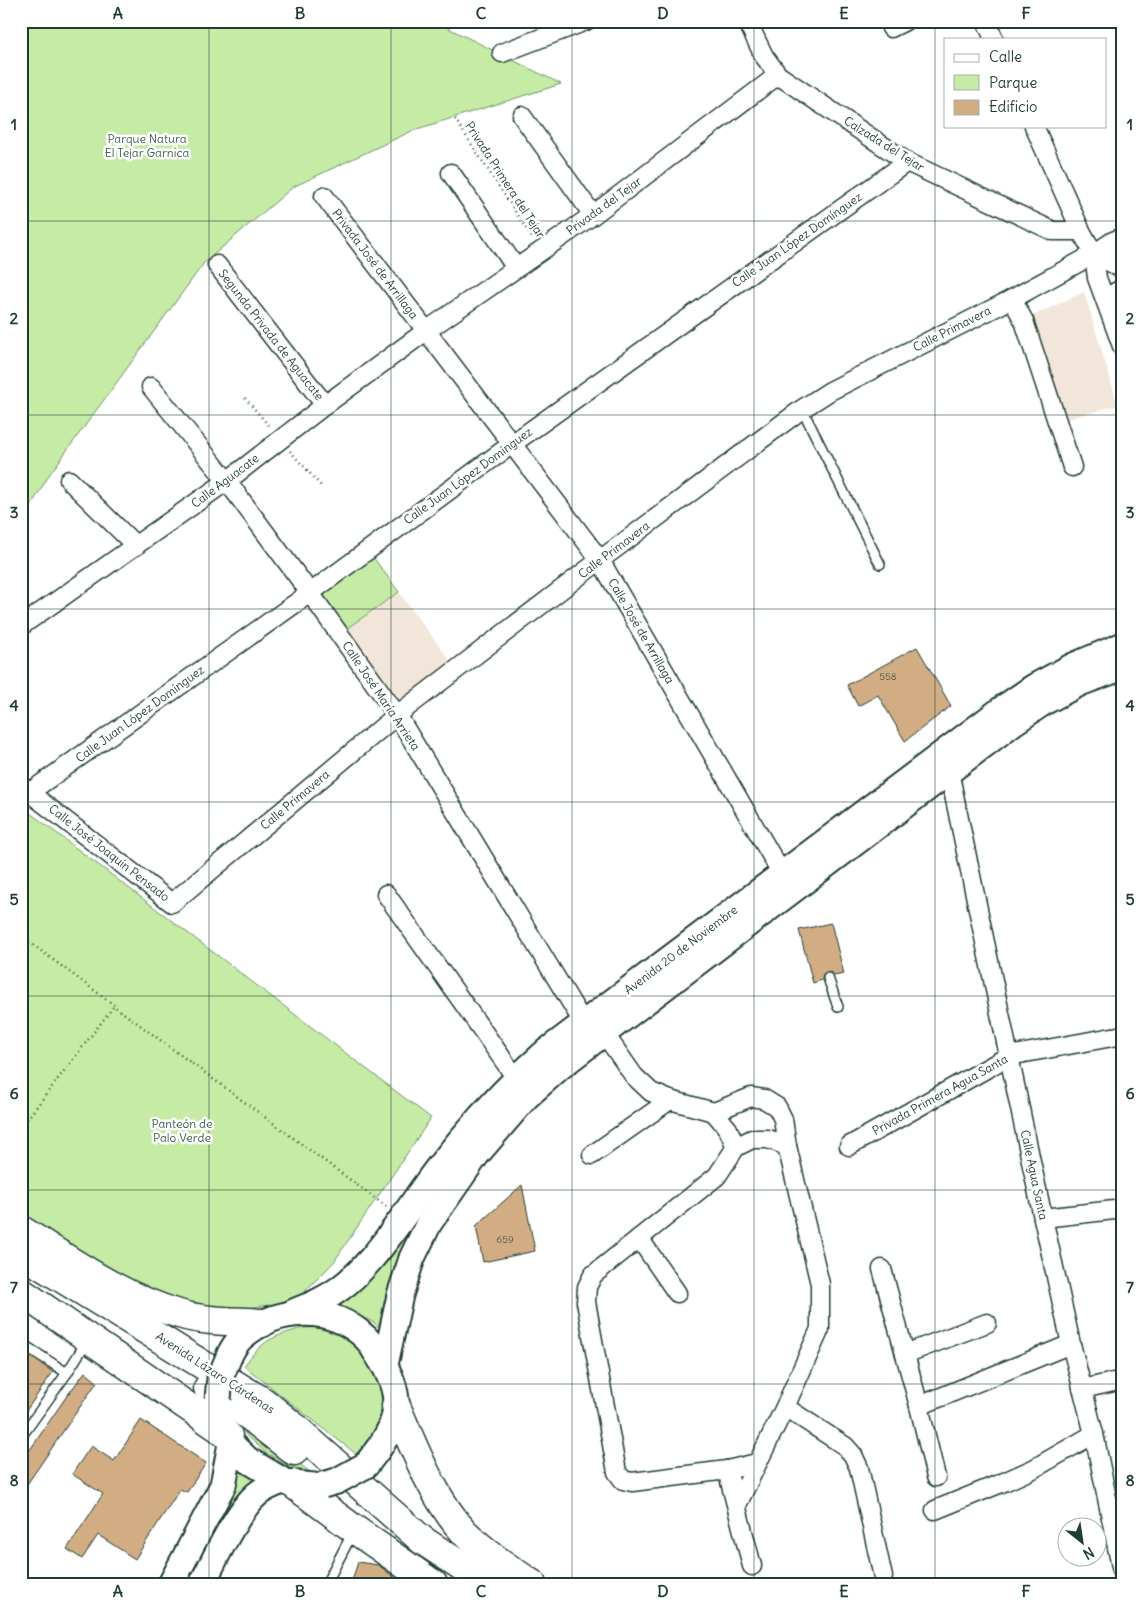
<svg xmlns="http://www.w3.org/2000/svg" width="1144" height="1605" font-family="Delius,sans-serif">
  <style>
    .built { fill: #f2e6da }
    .green { fill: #c5eba5; stroke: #72946c }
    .building { fill: #d2ad84; stroke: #1f3d34 }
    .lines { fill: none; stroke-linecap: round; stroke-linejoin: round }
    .service-casing { stroke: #1f3d34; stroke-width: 12 }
    .minor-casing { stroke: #1f3d34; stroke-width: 21 }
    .secondary-casing { stroke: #1f3d34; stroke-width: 29 }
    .trunk-casing { stroke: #1f3d34; stroke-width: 31 }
    .path { stroke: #1f3d34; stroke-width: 2.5; stroke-dasharray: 1 4; stroke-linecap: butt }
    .service { stroke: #fff; stroke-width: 9 }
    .minor { stroke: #fff; stroke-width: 18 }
    .secondary { stroke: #fff; stroke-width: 25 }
    .trunk { stroke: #fff; stroke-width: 28 }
    .secondary-bridge-casing { stroke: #1f3d34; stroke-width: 29; stroke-linecap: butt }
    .secondary-bridge { stroke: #fff; stroke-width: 25 }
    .grid { fill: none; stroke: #1f3d34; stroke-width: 1; stroke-opacity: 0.55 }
    .labels { text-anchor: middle; stroke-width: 5; stroke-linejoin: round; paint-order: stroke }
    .number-label { font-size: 10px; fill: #4c5948 }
    .park-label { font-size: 12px; fill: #40604b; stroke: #fff }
    .street-label { font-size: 12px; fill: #1f3d34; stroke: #fff }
    .neatline { fill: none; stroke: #1f3d34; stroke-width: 2 }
    .grid-label { font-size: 16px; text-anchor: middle; font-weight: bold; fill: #1f3d34 }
  </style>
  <rect width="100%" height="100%" fill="#fff"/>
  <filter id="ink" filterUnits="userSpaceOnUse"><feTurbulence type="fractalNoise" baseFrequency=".02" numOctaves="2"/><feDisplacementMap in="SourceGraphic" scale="10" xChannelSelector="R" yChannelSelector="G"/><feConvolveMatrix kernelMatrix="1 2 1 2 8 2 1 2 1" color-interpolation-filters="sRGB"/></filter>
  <g filter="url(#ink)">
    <g class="built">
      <polygon points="1084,292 1118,405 1064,420 1030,317"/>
      <polygon points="399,592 457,670 394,718 336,636"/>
    </g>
    <g class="green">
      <polygon points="21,21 434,21 561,84 414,130 293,187 204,263 49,475 21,523"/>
      <polygon points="373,557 399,592 336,636 312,602"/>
      <path d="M1123 652V658C1087 672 1053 687 1020 707L583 1041 548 1067 519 1094 494 1120 473 1145 415 1228 396 1283 390 1307 386 1334 373 1322 335 1305 378 1269 394 1249 409 1225 471 1144 517 1092 546 1065 725 926 1018 703 1044 688Z"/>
      <polygon points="21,806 431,1118 333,1263 294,1302 239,1309 175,1305 112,1277 21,1217"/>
      <path d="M303 1328C309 1328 316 1327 322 1328 366 1340 395 1387 375 1430 370 1439 363 1446 356 1454L244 1366C262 1340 273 1336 303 1328Z"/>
      <polygon points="232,1411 310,1472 287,1466 265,1452 246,1435"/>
      <polygon points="237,1465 255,1482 192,1584 178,1584"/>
    </g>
    <g class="building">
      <polygon points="917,647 951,706 905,741 878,695 858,706 847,685"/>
      <polygon points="831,923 844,974 834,976 832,973 826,972 823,974 822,980 813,983 799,930"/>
      <polygon points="522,1185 535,1251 483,1262 476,1226"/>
      <polygon points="31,1357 53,1372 21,1418 21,1372"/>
      <polygon points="85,1372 97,1382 21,1493 21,1463 66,1397"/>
      <polygon points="141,1420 206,1463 187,1492 180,1489 135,1559 98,1535 82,1559 67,1549 103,1494 72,1474 91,1446 114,1461"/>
      <polygon points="358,1562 378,1565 404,1584 351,1584"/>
    </g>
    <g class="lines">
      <g class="service-casing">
        <g id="service">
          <polyline points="802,409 880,564"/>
          <polyline points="828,978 838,1007"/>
          <polyline points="21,1343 67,1373"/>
          <polyline points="21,1437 67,1373 87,1341"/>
          <polyline points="326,1584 353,1532"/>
        </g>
      </g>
      <g class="minor-casing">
        <g id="minor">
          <polyline points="747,21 764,56 778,75 907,162 1053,231 1081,231"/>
          <polyline points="986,21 994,39"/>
          <polyline points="891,28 905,21"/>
          <polyline points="502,53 586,21"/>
          <polyline points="522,116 593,215"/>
          <polyline points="1034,126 1081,231 1094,254 1097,278 1123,349"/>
          <polyline points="451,173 516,268"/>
          <polyline points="324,196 600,560 782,874"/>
          <polyline points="1094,254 1123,269"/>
          <polyline points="1094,254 1123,251"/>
          <polyline points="217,265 325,405"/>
          <polyline points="1012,299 1024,321 1072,467"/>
          <polyline points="1108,304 1114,293 1123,288"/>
          <polyline points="151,387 227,481 310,593 397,715 584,1024"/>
          <polyline points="69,480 136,546"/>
          <polyline points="21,626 227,481 325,405 426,331 593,215 778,75"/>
          <polyline points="949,771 1043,1218 1071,1344 1094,1434 1123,1577"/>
          <polyline points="21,786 172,903 397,715 600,560 802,409 830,391 1012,299 1094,254 1113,241 1123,237"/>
          <polyline points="30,792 310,593 512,444 907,162"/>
          <polyline points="386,894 516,1078"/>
          <polyline points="604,1033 634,1076 651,1092 670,1100 714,1112 751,1097 764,1099 777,1107 783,1119 787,1146 820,1284 820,1329 785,1407 737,1505"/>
          <polyline points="714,1112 728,1129 736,1147"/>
          <polyline points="849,1146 1009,1056 1123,1035"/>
          <polyline points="592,1155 670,1100"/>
          <polyline points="1043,1218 1123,1209"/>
          <polyline points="639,1238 677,1293"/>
          <polyline points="882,1269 919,1406 936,1477"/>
          <polyline points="905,1354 987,1323"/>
          <polyline points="1082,1389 1123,1380"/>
          <polyline points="919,1406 1071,1344"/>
          <polyline points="785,1407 845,1446 853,1455 859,1468 883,1577"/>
          <polyline points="757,1463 727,1470 632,1482 623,1480 617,1472 586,1302 587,1287 593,1275 717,1176 736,1147 752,1139 768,1139 787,1146"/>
          <polyline points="727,1470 752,1566"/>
          <polyline points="935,1510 1004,1482 1033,1469 1094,1434"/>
        </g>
      </g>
      <g class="secondary-casing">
        <g id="secondary">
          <path d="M292 1313C302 1308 313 1305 323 1299 371 1275 406 1209 438 1168 470 1127 508 1085 547 1051L1002 709 1034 687 1073 666 1123 645"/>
          <path d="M230 1354C233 1348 237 1342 241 1338 277 1306 331 1304 366 1338 371 1343 375 1351 379 1357 389 1371 397 1390 396 1407 394 1430 380 1447 366 1465"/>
          <polyline points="385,1365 400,1295 412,1258 429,1223 477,1154 525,1098 561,1066 604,1033 1014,722 1044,702 1080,683 1123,667"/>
          <polyline points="227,1433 231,1444 248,1460 283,1481 293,1484 314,1486"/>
          <polyline points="171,1584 223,1485 231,1444"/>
          <path d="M202 1584C215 1559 236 1513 256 1495 264 1488 274 1484 283 1481"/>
        </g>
      </g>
      <g class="trunk-casing">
        <g id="trunk">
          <path d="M21 1230C71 1261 121 1297 179 1314 205 1322 235 1321 262 1323"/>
          <polyline points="21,1253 265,1403 292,1425 422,1540 489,1584"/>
          <polyline points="21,1292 219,1428 228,1436"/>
          <polyline points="208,1388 252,1418 294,1451"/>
          <path d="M396 1406C414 1448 434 1500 465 1533 485 1553 508 1568 532 1584"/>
          <polyline points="293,1484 354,1529 433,1584"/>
        </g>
      </g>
      <g class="path">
        <polyline points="455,119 533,239"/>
        <polyline points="245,398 270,427"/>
        <polyline points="290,451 322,487"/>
        <polyline points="21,936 114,1005"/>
        <polyline points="21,1127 114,1006 387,1207"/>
      </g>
      <use href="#service" class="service"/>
      <use href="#minor" class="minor"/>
      <use href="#secondary" class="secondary"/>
      <use href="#trunk" class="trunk"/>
      <g class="secondary-bridge-casing">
        <g id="secondary-bridge">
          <polyline points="218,1399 220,1378 230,1354"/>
          <polyline points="323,1485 337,1481 366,1465"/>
        </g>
      </g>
      <use href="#secondary-bridge" class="secondary-bridge"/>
    </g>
  </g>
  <path class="grid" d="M209 21V1584M391 21V1584M572 21V1584M754 21V1584M935 21V1584M21 221H1123M21 415H1123M21 609H1123M21 802H1123M21 996H1123M21 1190H1123M21 1384H1123"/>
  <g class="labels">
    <g class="number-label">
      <text x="888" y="680">558</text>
      <text x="505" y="1243">659</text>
    </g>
    <g class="park-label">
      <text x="147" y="143">Parque Natura<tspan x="147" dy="14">El Tejar Garnica</tspan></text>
      <text x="182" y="1128">Panteón de<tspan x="182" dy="14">Palo Verde</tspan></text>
    </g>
    <g class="street-label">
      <text transform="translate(884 144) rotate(32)" y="4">Calzada del Tejar</text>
      <text transform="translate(505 180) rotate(57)" y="4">Privada Primera del Tejar</text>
      <text transform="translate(604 206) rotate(-36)" y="4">Privada del Tejar</text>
      <text transform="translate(797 240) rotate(-35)" y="4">Calle Juan López Domínguez</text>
      <text transform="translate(375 264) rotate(53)" y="4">Privada José de Arrillaga</text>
      <text transform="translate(952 329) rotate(-27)" y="4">Calle Primavera</text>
      <text transform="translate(271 335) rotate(52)" y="4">Segunda Privada de Aguacate</text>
      <text transform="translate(468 476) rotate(-36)" y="4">Calle Juan López Domínguez</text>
      <text transform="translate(225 481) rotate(-37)" y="4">Calle Aguacate</text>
      <text transform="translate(614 550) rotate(-37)" y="4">Calle Primavera</text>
      <text transform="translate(641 631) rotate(60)" y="4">Calle José de Arrillaga</text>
      <text transform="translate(381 696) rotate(56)" y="4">Calle José María Arrieta</text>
      <text transform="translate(140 714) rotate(-36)" y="4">Calle Juan López Domínguez</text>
      <text transform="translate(295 800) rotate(-40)" y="4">Calle Primavera</text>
      <text transform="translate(109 853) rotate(38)" y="4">Calle José Joaquín Pensado</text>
      <text transform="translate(681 950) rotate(-37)" y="4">Avenida 20 de Noviembre</text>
      <text transform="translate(940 1095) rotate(-29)" y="4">Privada Primera Agua Santa</text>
      <text transform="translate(1034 1175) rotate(78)" y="4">Calle Agua Santa</text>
      <text transform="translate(215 1373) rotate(33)" y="4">Avenida Lázaro Cárdenas</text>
    </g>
  </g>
  <rect width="1144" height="1605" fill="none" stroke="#fff" stroke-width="55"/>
  <rect x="944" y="38" width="162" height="90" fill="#ffffff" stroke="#a5b1ae"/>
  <rect x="954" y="54" width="25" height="8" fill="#ffffff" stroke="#a5b1ae"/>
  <text x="989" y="62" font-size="15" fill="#1f3d34">Calle</text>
  <rect x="954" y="75" width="25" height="15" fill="#c5eba5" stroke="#a5b1ae"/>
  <text x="989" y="88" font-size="15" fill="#1f3d34">Parque</text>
  <rect x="954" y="100" width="25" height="15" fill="#d2ad84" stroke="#a5b1ae"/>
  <text x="989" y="112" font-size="15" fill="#1f3d34">Edificio</text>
  <g transform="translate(1082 1542) rotate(150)"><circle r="24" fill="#ffffff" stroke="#a5b1ae"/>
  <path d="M0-4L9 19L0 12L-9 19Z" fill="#1f3d34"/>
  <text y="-8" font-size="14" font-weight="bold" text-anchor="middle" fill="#1f3d34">N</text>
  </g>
  <rect x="28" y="28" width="1088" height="1550" class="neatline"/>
  <g class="grid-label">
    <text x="118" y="19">A</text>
    <text x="300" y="19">B</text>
    <text x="481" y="19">C</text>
    <text x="663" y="19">D</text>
    <text x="844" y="19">E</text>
    <text x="1026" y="19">F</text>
    <text x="14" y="130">1</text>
    <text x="1130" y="130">1</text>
    <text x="14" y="324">2</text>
    <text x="1130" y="324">2</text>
    <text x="14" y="518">3</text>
    <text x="1130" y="518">3</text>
    <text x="14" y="711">4</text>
    <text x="1130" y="711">4</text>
    <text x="14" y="905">5</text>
    <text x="1130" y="905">5</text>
    <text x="14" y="1099">6</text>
    <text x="1130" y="1099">6</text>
    <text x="14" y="1293">7</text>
    <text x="1130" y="1293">7</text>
    <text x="14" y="1486">8</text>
    <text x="1130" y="1486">8</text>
    <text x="118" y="1597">A</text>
    <text x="300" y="1597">B</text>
    <text x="481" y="1597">C</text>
    <text x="663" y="1597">D</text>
    <text x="844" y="1597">E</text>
    <text x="1026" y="1597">F</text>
  </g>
</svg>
